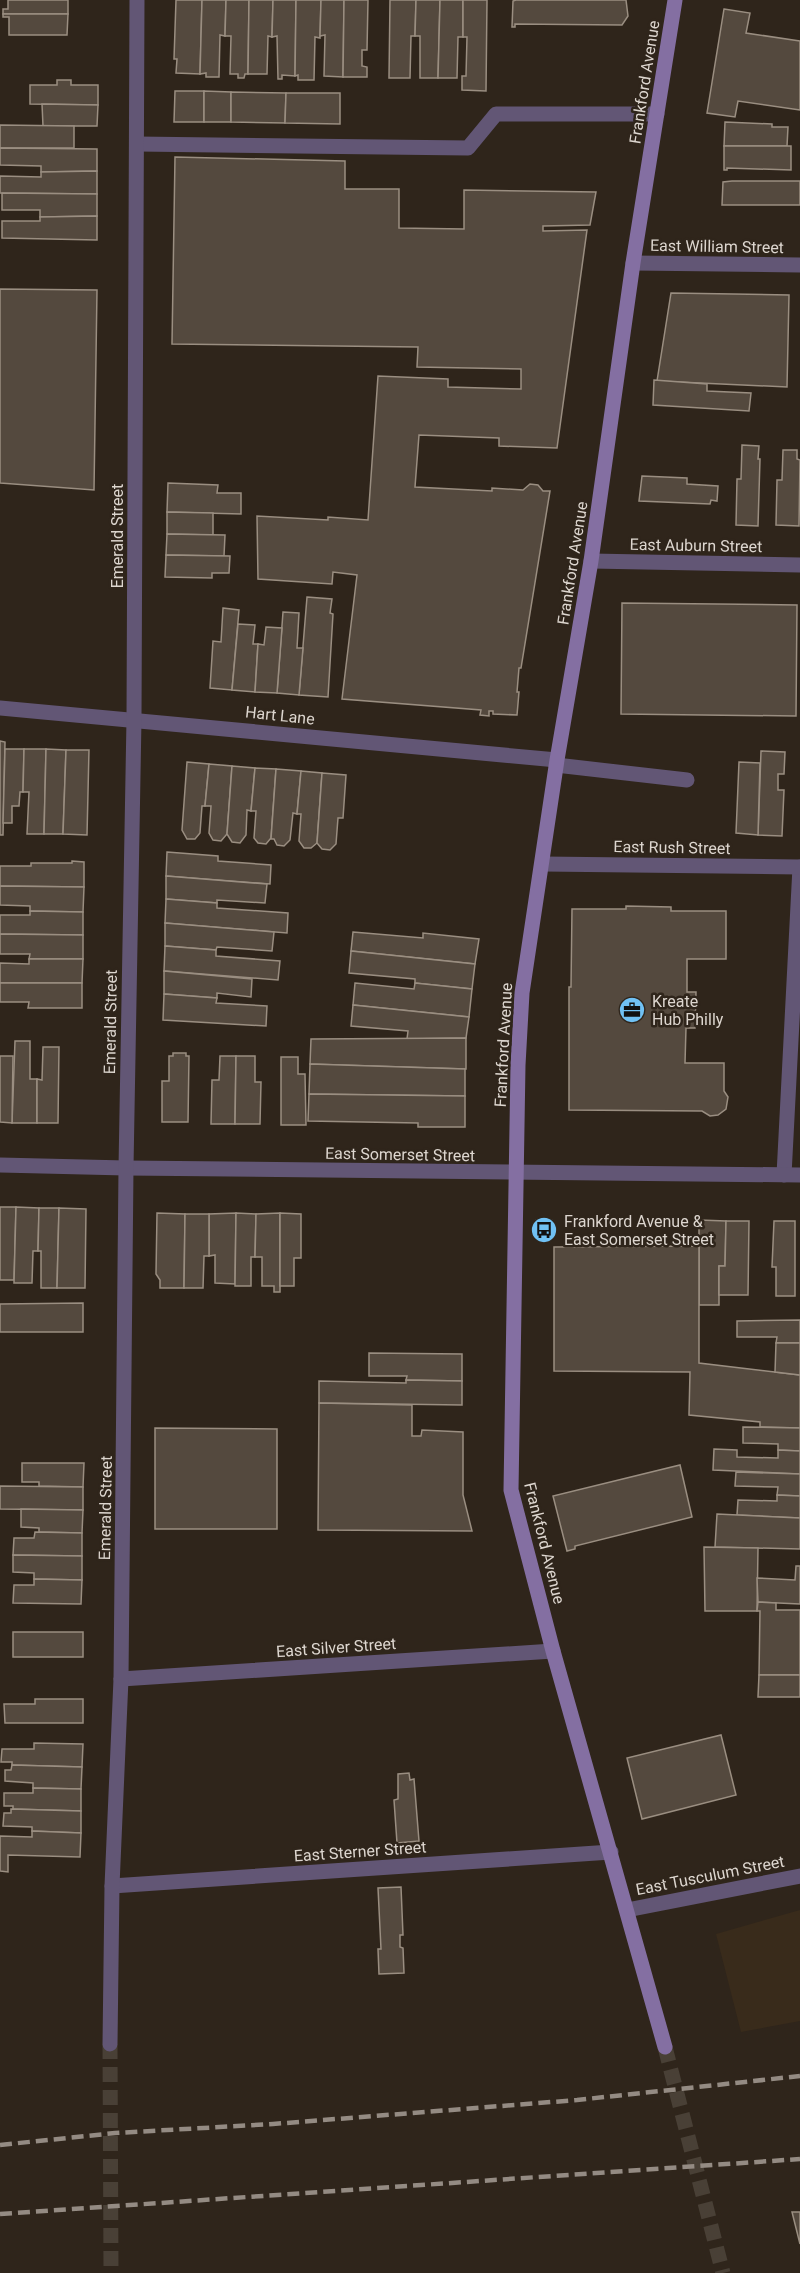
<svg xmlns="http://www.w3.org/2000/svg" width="800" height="2273" font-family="Roboto,sans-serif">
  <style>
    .built { fill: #392b1b }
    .building { fill: #54493e; stroke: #9a8e81; stroke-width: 1.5 }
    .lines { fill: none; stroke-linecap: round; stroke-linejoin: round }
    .minor-tunnel { stroke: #494036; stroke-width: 15; stroke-dasharray: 15 8; stroke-linecap: butt }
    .secondary-tunnel { stroke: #494036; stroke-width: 15; stroke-dasharray: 15 8; stroke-linecap: butt }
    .service { stroke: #625675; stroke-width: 15 }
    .minor { stroke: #625675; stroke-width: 15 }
    .secondary { stroke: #846fa2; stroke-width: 15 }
    .rail { stroke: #948b83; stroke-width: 4.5; stroke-dasharray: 12 6; stroke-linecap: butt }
    .labels { text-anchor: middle; stroke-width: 5; stroke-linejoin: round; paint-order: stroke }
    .street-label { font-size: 16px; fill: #ddd6cf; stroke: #2f251b }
    .poi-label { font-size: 16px; fill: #ddd6cf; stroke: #2f251b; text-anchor: start }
  </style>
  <rect width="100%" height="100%" fill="#2f251b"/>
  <polygon class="built" points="800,1910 800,2021 741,2032 716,1934"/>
  <g class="building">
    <polygon points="8,0 68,0 68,14 3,14 3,9 8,9"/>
    <polygon points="176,0 202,0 200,74 176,73 177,59 174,59"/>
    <polygon points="202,0 226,0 225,36 220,35 219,77 206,77 206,73 200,74"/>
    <polygon points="226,0 249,0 248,74 245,74 244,78 238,78 238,74 230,74 231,36 225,36"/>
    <polygon points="249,0 273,0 272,37 268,36 267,74 248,74"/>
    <polygon points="273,0 296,0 295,76 282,75 282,79 278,79 277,36 272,37"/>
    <polygon points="296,0 321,0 320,38 315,37 314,80 298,80 298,75 295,76"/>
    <polygon points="321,0 344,0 343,77 324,76 325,35 320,36"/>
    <polygon points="344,0 368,0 367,50 362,50 362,66 367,67 367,77 343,77"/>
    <polygon points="390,0 416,0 415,36 411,36 410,78 389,78"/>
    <polygon points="416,0 440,0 438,78 420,78 420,36 415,36"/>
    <polygon points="440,0 463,0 463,37 458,37 457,78 438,78"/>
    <polygon points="463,0 487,0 486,91 462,90 462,76 466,76 467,37 463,37"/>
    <polygon points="626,0 628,16 622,25 515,24 515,27 512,27 513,1 516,0"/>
    <polygon points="724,9 750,13 746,33 800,41 800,110 738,101 735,117 707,113"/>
    <polygon points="3,14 68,14 67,35 9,35 9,17 3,17"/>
    <polygon points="57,80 71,80 71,85 98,85 98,105 30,104 30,85 57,85"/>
    <polygon points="175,91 204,91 204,122 174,122"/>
    <polygon points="204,91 231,92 231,122 204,122"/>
    <polygon points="231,92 286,93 285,123 231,122"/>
    <polygon points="286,93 340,93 340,124 285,123"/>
    <polygon points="42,104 98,105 97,126 43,126"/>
    <polygon points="725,122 772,124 772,127 788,127 787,146 724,146"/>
    <polygon points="0,125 74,126 74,148 0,148"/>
    <polygon points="724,146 791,146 791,170 727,168 727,170 724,170"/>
    <polygon points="0,148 97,149 97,171 41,172 41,166 0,165"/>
    <polygon points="175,157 345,161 345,189 399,189 399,228 464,229 464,190 596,192 590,225 543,226 543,231 587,230 557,448 499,446 499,438 419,435 415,487 492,491 492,488 523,490 530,484 538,485 543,491 550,491 521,668 519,668 517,692 519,692 517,715 493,714 493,711 489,711 489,716 480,715 481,710 342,699 357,575 333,572 332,584 258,579 257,516 328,520 328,517 368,520 378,376 448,379 448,387 521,389 521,369 417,367 418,347 172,344"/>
    <polygon points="97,171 97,194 0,193 0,176 41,177 41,172"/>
    <polygon points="732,181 800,181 800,205 722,205 723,182"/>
    <polygon points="2,193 97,194 97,216 40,217 40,210 2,210"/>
    <polygon points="97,216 97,240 2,238 2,221 40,221 40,217"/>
    <polygon points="0,289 97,290 94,490 0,483"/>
    <polygon points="671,293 789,295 787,387 657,381"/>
    <polygon points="654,380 707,384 707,391 751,393 749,411 653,405"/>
    <polygon points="742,445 759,446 758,459 760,459 758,526 736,525 737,479 741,479"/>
    <polygon points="783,450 797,450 797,459 800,460 799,526 776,525 777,480 782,480"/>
    <polygon points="642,476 687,478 687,484 718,486 717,501 711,500 710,504 639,501"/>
    <polygon points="168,483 218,485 217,493 241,493 241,514 167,512"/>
    <polygon points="167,512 213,513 213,535 167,534"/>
    <polygon points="167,534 225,535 224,556 166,555"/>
    <polygon points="166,555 230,556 229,573 212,573 212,578 165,577"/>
    <polygon points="307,597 332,599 330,613 333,614 328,697 299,695"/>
    <polygon points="622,603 797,605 796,716 621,714"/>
    <polygon points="223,608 239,610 232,690 210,688 213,641 221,642"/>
    <polygon points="283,612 299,613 297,648 303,648 299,695 277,693"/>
    <polygon points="238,624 255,625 253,644 258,644 255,692 232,690"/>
    <polygon points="266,627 282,628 277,693 255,692 258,644 264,645"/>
    <polygon points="0,741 5,742 3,835 0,835"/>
    <polygon points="5,749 24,749 23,792 20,792 19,806 12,806 12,823 3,823"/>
    <polygon points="24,749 46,749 44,834 27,834 29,792 23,792"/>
    <polygon points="46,749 66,750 63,834 44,834"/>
    <polygon points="66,750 89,750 87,835 63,834"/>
    <polygon points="761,751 785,752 784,774 778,774 778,790 784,790 782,836 758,835"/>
    <polygon points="187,762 209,764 205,806 202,806 200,833 195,839 187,839 182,830"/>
    <polygon points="739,762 760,763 758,835 736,833"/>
    <polygon points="209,764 232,766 227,834 221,841 213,840 209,833 211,806 205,806"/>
    <polygon points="232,766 255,768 251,811 247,810 246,835 240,843 232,842 227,834"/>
    <polygon points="255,768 276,769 271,838 266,844 258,843 254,838 256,811 251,811"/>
    <polygon points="276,769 301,771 297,814 293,813 290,840 284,846 277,845 274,839 271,839"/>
    <polygon points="301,771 322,773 317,843 311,848 304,848 299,841 301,814 297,814"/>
    <polygon points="322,773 346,775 343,818 338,818 336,844 330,850 322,849 317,843"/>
    <polygon points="167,852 218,856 218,861 271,865 270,884 166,876"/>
    <polygon points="72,861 84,862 84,887 0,886 0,866 31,866 31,863 72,863"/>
    <polygon points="166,876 267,884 265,903 217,900 217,903 166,899"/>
    <polygon points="0,886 84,887 83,912 30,911 30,906 0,905"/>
    <polygon points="166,899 217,903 217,908 288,913 287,933 165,923"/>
    <polygon points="626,906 671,907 671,911 726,911 726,959 687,959 687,992 696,992 695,1028 686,1028 685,1063 724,1063 724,1091 728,1097 726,1109 718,1115 710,1116 702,1111 569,1110 569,987 571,987 572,909 626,909"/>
    <polygon points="30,911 83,912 83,935 0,934 0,915 30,915"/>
    <polygon points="165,923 274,932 272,951 217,947 216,950 165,946"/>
    <polygon points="353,932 423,938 423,933 479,939 475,964 351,951"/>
    <polygon points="0,934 83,935 83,959 29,959 30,954 0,954"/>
    <polygon points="165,946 216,950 216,956 280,961 278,980 164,971"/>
    <polygon points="351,951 475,964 472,989 415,983 415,979 349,973"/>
    <polygon points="29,959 83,959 82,983 0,983 0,963 29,964"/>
    <polygon points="164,971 252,979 251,997 217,993 217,998 164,994"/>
    <polygon points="0,983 82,983 82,1008 28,1008 29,1002 0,1002"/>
    <polygon points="355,983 414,989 415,983 472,989 469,1017 353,1005"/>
    <polygon points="164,994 217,998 216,1003 267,1006 266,1026 163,1020"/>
    <polygon points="353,1005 469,1017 466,1038 407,1039 408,1031 351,1026"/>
    <polygon points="466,1038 466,1069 310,1064 311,1039"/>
    <polygon points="15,1041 30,1041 30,1079 37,1079 37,1123 12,1123"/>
    <polygon points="43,1047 59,1047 58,1123 37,1123 37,1079 42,1080"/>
    <polygon points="173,1053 186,1053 186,1056 189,1056 188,1122 162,1122 162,1081 169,1081 169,1056 173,1056"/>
    <polygon points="0,1056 13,1056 12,1123 0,1122"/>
    <polygon points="220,1056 236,1056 235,1124 211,1124 212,1080 219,1080"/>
    <polygon points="236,1056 255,1056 255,1082 261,1082 260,1124 235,1124"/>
    <polygon points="281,1057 298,1057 298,1074 305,1074 306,1125 281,1125"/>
    <polygon points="310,1064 465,1069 465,1096 309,1094"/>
    <polygon points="309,1094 465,1096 465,1127 418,1127 418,1123 308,1121"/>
    <polygon points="0,1207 16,1207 14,1280 0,1280"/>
    <polygon points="16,1207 39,1208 38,1251 33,1251 32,1283 14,1283"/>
    <polygon points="39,1208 59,1208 57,1288 41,1288 41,1251 38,1251"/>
    <polygon points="59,1208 86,1209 85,1288 57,1288"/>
    <polygon points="157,1213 185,1214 184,1288 160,1288 160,1280 156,1274"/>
    <polygon points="236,1213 235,1284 215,1283 215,1255 209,1256 209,1214"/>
    <polygon points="236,1213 256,1214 255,1257 251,1257 251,1286 235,1286"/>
    <polygon points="280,1213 280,1292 274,1292 274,1286 262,1286 262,1257 255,1257 256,1214"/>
    <polygon points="280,1213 301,1214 301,1258 294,1258 294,1286 280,1286"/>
    <polygon points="185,1214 209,1214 209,1256 204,1256 203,1288 184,1288"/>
    <polygon points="699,1220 726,1221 725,1266 719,1266 719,1305 699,1305"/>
    <polygon points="726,1221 749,1221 748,1295 719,1295 719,1266 725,1266"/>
    <polygon points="774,1221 795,1221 795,1296 776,1296 776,1267 772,1267"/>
    <polygon points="699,1246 699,1363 800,1375 800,1428 760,1427 760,1422 689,1415 690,1372 554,1371 554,1247"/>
    <polygon points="83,1303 83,1332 0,1332 0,1304"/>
    <polygon points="800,1320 800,1343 776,1343 777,1337 737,1337 737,1321"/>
    <polygon points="776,1343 800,1343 800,1375 775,1372"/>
    <polygon points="369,1353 462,1354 462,1381 406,1380 407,1376 369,1376"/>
    <polygon points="406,1380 462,1381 462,1405 319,1403 319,1381 406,1383"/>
    <polygon points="319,1403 412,1405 412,1436 421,1436 422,1430 463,1432 463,1495 472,1531 318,1530"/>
    <polygon points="743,1427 800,1428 800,1451 778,1450 778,1444 743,1443"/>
    <polygon points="155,1428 277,1429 277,1529 155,1529"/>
    <polygon points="714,1449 737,1450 737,1457 778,1458 778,1450 800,1451 800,1474 713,1470"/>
    <polygon points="22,1463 84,1463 83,1487 39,1486 39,1482 22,1482"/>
    <polygon points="680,1465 692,1517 575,1546 575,1549 567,1551 553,1496"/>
    <polygon points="736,1472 800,1474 800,1496 777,1495 778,1487 735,1486"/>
    <polygon points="0,1486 83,1487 83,1510 0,1509"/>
    <polygon points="777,1495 800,1496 800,1518 737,1515 738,1500 777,1501"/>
    <polygon points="21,1509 83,1510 82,1533 39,1532 39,1528 21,1527"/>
    <polygon points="717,1514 800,1518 800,1549 715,1547"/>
    <polygon points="35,1532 82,1533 82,1556 13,1555 14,1538 34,1538"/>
    <polygon points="704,1547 758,1548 757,1611 705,1611"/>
    <polygon points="13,1555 82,1556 82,1580 34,1579 34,1573 13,1572"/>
    <polygon points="796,1566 800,1566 800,1604 758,1602 757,1578 795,1580"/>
    <polygon points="34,1579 82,1580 81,1604 13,1603 14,1585 34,1585"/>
    <polygon points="758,1602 776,1603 776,1610 800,1610 800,1675 759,1675 760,1611 757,1611"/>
    <rect x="13" y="1632" width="70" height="25"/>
    <polygon points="759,1675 800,1675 800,1697 758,1697"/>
    <polygon points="35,1699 83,1699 83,1723 5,1723 4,1704 35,1704"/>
    <polygon points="721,1735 736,1795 642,1819 627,1758"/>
    <polygon points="34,1743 83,1744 82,1767 12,1765 12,1762 1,1762 2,1749 34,1749"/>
    <polygon points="12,1765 82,1767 81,1789 33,1788 33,1783 5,1781 5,1770 11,1770"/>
    <polygon points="409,1773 410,1780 414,1779 419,1841 397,1843 394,1800 398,1799 398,1774"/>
    <polygon points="33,1788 81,1789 81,1811 13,1809 13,1806 4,1806 4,1793 33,1793"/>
    <polygon points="11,1809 81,1811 81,1833 32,1831 32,1827 3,1826 4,1813 11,1813"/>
    <polygon points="32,1831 81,1833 80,1857 8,1855 8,1872 0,1871 0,1836 32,1837"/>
    <polygon points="401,1887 403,1935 400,1935 400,1947 403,1948 404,1973 379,1974 378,1949 381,1949 378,1888"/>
    <polygon points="792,2212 800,2212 800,2244"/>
  </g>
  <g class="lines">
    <polyline class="minor-tunnel" points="110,2044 111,2273"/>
    <polyline class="secondary-tunnel" points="665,2047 723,2273"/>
    <g class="service">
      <polyline points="137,144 468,148 496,114 657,114"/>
      <polyline points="556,765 687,780"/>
      <polyline points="784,1175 800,867"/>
    </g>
    <g class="minor">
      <polyline points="633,263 800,265"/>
      <polyline points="591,561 800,565"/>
      <polyline points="0,708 557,760"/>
      <polyline points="543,864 800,867"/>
      <polyline points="0,1165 126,1168 800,1175"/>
      <polyline points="121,1679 553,1651"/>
      <polyline points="112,1886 611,1852"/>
      <polyline points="627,1910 800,1876"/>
      <polyline points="110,2044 112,1886 121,1679 126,1168 134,719 137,0"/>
    </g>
    <polyline class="secondary" points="665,2047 553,1651 511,1490 518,1065 522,993 557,760 591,561 633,263 675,0"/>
    <g class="rail">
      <polyline points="0,2145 115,2133 273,2124 577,2100 800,2076"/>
      <polyline points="0,2214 800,2159"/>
    </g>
  </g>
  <defs>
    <g id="office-disc" transform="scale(1.35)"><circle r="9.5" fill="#70c1f4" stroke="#2f251b"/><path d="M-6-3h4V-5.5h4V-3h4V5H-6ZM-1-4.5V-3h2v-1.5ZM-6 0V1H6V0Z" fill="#111"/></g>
    <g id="bus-disc" transform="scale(1.35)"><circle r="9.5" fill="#70c1f4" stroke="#2f251b"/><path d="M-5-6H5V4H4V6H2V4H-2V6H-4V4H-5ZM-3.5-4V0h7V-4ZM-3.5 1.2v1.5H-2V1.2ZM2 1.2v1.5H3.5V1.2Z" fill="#111"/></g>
  </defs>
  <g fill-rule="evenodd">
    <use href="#office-disc" x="632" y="1010"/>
    <use href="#bus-disc" x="544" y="1230"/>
  </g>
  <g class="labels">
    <g class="street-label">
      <text transform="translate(644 82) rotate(-81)" y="6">Frankford Avenue</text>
      <text transform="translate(717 246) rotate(1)" y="6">East William Street</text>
      <text transform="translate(117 536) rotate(-90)" y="6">Emerald Street</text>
      <text transform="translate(696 545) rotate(1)" y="6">East Auburn Street</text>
      <text transform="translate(572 563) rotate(-81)" y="6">Frankford Avenue</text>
      <text transform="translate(280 715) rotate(6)" y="6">Hart Lane</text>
      <text transform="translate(672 847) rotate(1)" y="6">East Rush Street</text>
      <text transform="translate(110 1022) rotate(-89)" y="6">Emerald Street</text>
      <text transform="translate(503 1045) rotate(-87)" y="6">Frankford Avenue</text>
      <text transform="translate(400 1154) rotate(1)" y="6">East Somerset Street</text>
      <text transform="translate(105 1508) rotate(-89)" y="6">Emerald Street</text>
      <text transform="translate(545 1543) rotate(76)" y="6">Frankford Avenue</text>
      <text transform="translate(336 1647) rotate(-4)" y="6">East Silver Street</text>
      <text transform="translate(360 1851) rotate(-4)" y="6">East Sterner Street</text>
      <text transform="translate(710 1875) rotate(-11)" y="6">East Tusculum Street</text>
    </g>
    <g class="poi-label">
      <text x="652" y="1007">Kreate<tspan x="652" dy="18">Hub Philly</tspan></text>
      <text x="564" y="1227">Frankford Avenue &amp;<tspan x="564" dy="18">East Somerset Street</tspan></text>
    </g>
  </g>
</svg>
